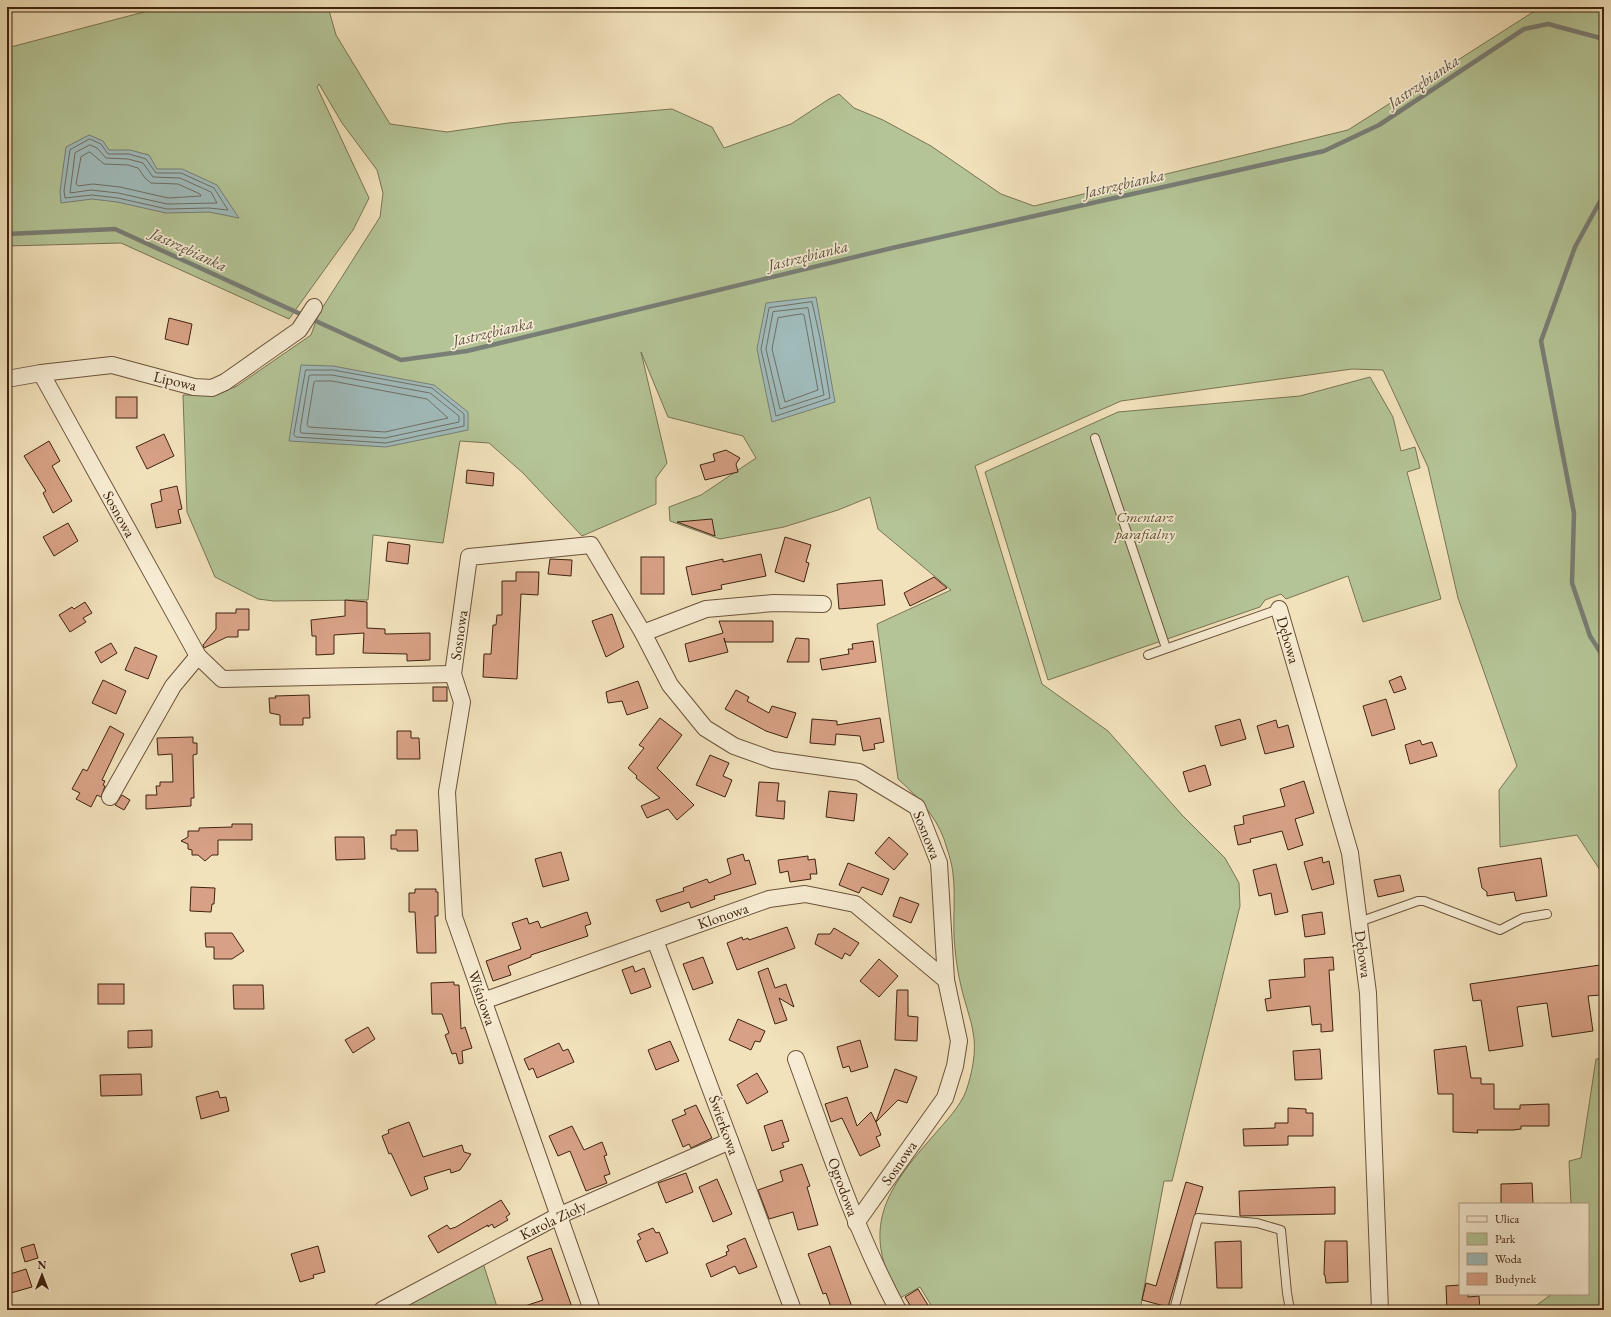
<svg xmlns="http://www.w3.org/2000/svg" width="1611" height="1317" font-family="'EB Garamond',serif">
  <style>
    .green { fill: #b4c496; stroke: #7a7452 }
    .water { fill: #a0bbbb; stroke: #797e76 }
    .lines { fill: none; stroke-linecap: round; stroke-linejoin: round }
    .shore { stroke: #706f64; stroke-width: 1 }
    .stream { stroke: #797e76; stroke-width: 4.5 }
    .building { fill: #d8a186; stroke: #3f230e }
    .service-casing { stroke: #6c533a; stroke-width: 10 }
    .minor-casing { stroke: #6c533a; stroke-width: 18 }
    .service { stroke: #f7ecd3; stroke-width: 8 }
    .minor { stroke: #f7ecd3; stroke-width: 16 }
    .labels { text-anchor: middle; stroke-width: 3.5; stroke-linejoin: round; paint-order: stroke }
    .street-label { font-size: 15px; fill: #3f230e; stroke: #f7ecd3 }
    .park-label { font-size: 15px; font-style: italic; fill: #5c4b30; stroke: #f7ecd3 }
    .water-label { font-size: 16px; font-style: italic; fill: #5c5142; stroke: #f7ecd3 }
  </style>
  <rect width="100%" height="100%" fill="#f2e2bc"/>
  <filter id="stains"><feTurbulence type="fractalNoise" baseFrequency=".005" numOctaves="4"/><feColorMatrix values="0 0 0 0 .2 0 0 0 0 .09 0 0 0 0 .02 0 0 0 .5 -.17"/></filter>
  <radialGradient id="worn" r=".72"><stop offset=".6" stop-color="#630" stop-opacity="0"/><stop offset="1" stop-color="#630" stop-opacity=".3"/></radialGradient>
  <g class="green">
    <path d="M163 7H328L336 35 390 124 447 132 508 123 672 109 712 127 724 148 791 124 829 99 839 94 854 108 883 120 931 146 1001 194 1034 206 1348 130 1541 7H1604V881L1602 873 1577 835 1500 847 1499 790 1517 766 1458 598 1428 467 1383 370 1352 369 1121 401 975 466 1042 684 1108 731 1182 815 1225 858 1239 883 1240 906 1172 1181H1164L1140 1310H934L920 1287 900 1298C859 1229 886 1189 934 1135 945 1122 960 1107 966 1091 972 1074 977 1050 973 1032 972 1024 969 1016 967 1008 961 989 957 970 955 949 952 924 956 899 953 874 952 862 947 849 944 839 935 815 917 796 898 779L877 624 951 590 878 529 870 497 838 510 784 527 720 539 670 521 669 507 701 495 756 458 743 436 668 417 641 352 667 463 656 478V504L582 536 523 473 489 443 460 441 443 543 373 535 368 600 274 601 258 599 215 577 187 512 183 395H216L237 386 311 335 319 313 380 217 383 193 377 170 342 123 319 84 317 87 369 198 353 230 289 319 121 243 7 246V48Z"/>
    <polygon points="1370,377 1393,417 1401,451 1415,447 1420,468 1407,472 1441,599 1363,622 1348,576 1286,599 1281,594 1265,600 1260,607 1048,680 985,472 1118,412 1300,396"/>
    <polygon points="1604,1058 1604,1310 1530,1310 1552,1294 1588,1294 1588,1204 1571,1204 1569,1161 1581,1158 1596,1059"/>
    <polygon points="483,1263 498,1310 400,1310"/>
  </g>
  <g class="water">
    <polygon points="89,135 103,141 109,150 130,150 149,155 157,169 182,169 217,185 239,218 209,212 166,213 117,202 92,199 61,203 60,191 66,147"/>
    <polygon points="816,297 835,402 772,422 757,349 766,303"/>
    <polygon points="301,365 333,366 434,385 468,412 468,430 386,447 289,441"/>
  </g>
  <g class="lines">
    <g class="shore">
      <polygon points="90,139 101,144 108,154 129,154 146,159 156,173 181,173 214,188 228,210 209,208 167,209 118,198 92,195 65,198 64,191 70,150"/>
      <polygon points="90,145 97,148 106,158 128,159 143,163 153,177 180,178 211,192 217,203 167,204 118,193 91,190 70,193 75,153"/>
      <polygon points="90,152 104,164 128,165 138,168 145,178 151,183 178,184 200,194 201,196 168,198 120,187 93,184 78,186 76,184 81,157"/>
      <polygon points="812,302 820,338 830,398 776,416 761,349 769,308"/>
      <polygon points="808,308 824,395 780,409 766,349 773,312"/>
      <polygon points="802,314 804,315 818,390 785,402 772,349 778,318"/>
      <polygon points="306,370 333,370 432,388 464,414 464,426 386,443 296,437 294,435"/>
      <polygon points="311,375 332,375 430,393 459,416 459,422 385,438 301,433 300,430 309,376"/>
      <polygon points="316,381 332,381 427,399 448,418 385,432 309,427 307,425 314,382"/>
    </g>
    <g class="stream">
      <polyline points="1604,194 1575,247 1541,341 1574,513 1572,583 1590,636 1604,658"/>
      <polyline points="7,234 115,229 401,360 467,351 892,248 1324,151 1379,125 1524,29 1548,24 1604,39"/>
    </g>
  </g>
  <g class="building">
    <polygon points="169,318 192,324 188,345 165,339"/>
    <rect x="116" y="397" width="21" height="21"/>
    <polygon points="164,434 174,456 147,469 136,447"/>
    <polygon points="49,441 60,461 52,466 72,501 53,513 43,493 46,491 24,456"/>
    <polygon points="726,450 740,458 736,464 738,472 705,480 700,465 715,461 713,454"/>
    <polygon points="467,470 494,473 493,486 466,483"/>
    <polygon points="177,486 182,509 178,510 181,523 156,528 151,504 162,501 160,490"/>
    <polygon points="712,519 715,536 677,522"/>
    <polygon points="68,523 78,541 54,556 43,537"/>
    <polygon points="785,537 811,545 806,562 809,563 804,582 775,572"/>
    <polygon points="388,542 410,545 408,564 386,561"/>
    <polygon points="761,554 766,576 721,585 722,589 692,595 686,567 723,559 723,562"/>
    <rect x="641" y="557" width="23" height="37"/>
    <polygon points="550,559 572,560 571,576 548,574"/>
    <polygon points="516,572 539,572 538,595 521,594 517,679 483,677 484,654 491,654 493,625 496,625 497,615 502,615 502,581 516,581"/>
    <polygon points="934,577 947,588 910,606 904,593"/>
    <polygon points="882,580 885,605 839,609 837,584"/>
    <polygon points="345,600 367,602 367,628 385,629 385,634 430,633 430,660 407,661 407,654 363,653 364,633 334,635 334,654 316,655 316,636 312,636 311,620 345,616"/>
    <polygon points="85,602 92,613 83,618 86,622 70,632 59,615 72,607 74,609"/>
    <polygon points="236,609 249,609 249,630 238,630 238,637 227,637 204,648 203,645 216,629 216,613 236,613"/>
    <polygon points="612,614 624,647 606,657 592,621"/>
    <polygon points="719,621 773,621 773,642 725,642 724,638 728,652 689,662 685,644 723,633"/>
    <polygon points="796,638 809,639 809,662 787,662"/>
    <polygon points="873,641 876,662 822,670 820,659 849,654 848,649 853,649 852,644"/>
    <polygon points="111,643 117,653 101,663 95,652"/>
    <polygon points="135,647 157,656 148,679 125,670"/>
    <polygon points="1401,676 1406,689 1394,693 1389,681"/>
    <polygon points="103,680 126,691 116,714 92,703"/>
    <polygon points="638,681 648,708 627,715 622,701 608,703 606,692"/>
    <rect x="433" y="687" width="14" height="14"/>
    <polygon points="736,690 749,697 747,701 769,713 772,706 796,713 787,738 766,731 725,709"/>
    <polygon points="309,695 310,718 303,718 303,725 280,725 280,715 270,713 269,698 276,698 275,696"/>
    <polygon points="1386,699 1395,729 1372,736 1363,706"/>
    <polygon points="660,718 682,735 657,768 694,805 677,820 668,809 647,818 641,806 660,798 636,778 637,776 628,768 644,748 639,745"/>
    <polygon points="880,718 884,742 874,744 875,749 863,751 860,736 836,734 835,745 810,743 812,719 837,721 837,725"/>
    <polygon points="1240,719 1246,739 1221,746 1215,726"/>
    <polygon points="1276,720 1278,728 1288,725 1294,747 1265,754 1257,726"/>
    <polygon points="110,726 124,734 102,780 105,781 103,785 105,786 101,797 97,795 91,807 76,799 80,793 72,789 83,769 87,771"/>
    <polygon points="397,731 411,731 411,738 419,738 420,759 397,759"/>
    <polygon points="193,737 193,743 197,743 197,754 193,755 194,798 191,798 191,806 146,809 146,795 157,795 156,786 160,786 160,782 173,782 172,754 158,755 157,738"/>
    <polygon points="1420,740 1422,745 1432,742 1437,756 1410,764 1405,745"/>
    <polygon points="710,755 729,763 723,776 732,780 725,797 696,785"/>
    <polygon points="1205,765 1211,785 1189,792 1183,772"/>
    <polygon points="1304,781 1314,813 1295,819 1303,845 1288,850 1282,831 1250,839 1251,842 1238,845 1234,826 1244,824 1243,816 1285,806 1280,789"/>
    <polygon points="759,782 779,783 777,801 785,801 784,819 756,816"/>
    <polygon points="829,791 857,794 854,821 826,817"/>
    <polygon points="122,795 130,800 124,810 115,805"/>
    <polygon points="232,824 252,824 252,840 218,840 218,855 212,855 205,861 198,855 192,855 192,850 188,849 188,844 181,841 188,837 188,831 199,831 199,828 232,827"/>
    <polygon points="396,830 417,830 418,851 397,851 397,849 391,849 391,835 396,835"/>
    <polygon points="335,837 364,837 365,859 336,860"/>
    <polygon points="889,837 908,854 894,870 875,853"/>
    <polygon points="561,852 569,880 543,887 535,859"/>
    <polygon points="743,854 745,861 749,860 756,884 714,896 715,899 691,908 689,902 661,912 656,900 684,891 683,888 707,879 709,883 731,874 727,859"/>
    <polygon points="808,856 808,860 815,859 817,874 810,874 811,879 790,882 788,871 780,873 778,860"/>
    <polygon points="1322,857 1323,863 1329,861 1334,884 1312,890 1304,862"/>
    <polygon points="1541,858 1547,896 1516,901 1514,892 1487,896 1487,892 1482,888 1478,868"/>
    <polygon points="848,863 889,879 882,895 862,887 859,893 839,885"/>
    <polygon points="1276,864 1288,912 1275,915 1271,893 1259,896 1253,870"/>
    <polygon points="1400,875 1404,891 1378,897 1374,880"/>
    <polygon points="191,887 215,888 214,904 212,904 211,912 190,911"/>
    <polygon points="415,889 436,889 436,892 438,892 438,916 435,916 436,953 417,953 415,912 409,912 409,893 415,893"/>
    <polygon points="900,897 919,904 911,923 893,916"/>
    <polygon points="587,912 591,924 585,926 588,936 531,955 531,957 508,966 511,975 493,981 486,961 521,949 512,923 527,918 529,924 538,921 541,928"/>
    <polygon points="1322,912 1325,934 1305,937 1302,915"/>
    <polygon points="787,927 795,948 737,970 727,943 742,937 743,940 748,938 749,940"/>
    <polygon points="834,928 859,943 850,956 845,953 842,959 815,944 818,934 830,934"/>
    <polygon points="205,933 232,933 244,951 232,959 214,959 214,947 206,947"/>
    <polygon points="703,957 713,983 693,990 683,964"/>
    <polygon points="1333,957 1334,970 1329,970 1333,1031 1321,1032 1321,1024 1312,1025 1310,1006 1267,1011 1265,999 1271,998 1269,980 1305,977 1304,959"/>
    <polygon points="879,959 898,976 879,997 860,981"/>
    <polygon points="1600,965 1603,985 1601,995 1588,996 1593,1031 1552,1037 1547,1003 1517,1007 1523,1046 1489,1051 1481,1000 1473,1001 1470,984"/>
    <polygon points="633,966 635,972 644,968 651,987 631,994 622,970"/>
    <polygon points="768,968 775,988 786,984 794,1007 779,998 787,1020 775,1024 758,972"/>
    <polygon points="454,982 454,985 459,985 461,1029 465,1027 472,1048 462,1051 463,1063 459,1064 456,1053 452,1054 445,1035 449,1033 442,1014 432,1014 431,983"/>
    <rect x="98" y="984" width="26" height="20"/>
    <polygon points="233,985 263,985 264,1009 234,1009"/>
    <polygon points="897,990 908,990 908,1016 918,1017 917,1041 895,1040"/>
    <polygon points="738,1019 765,1031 760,1042 755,1041 751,1050 729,1040"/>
    <polygon points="368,1027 375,1039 353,1053 345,1040"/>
    <polygon points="152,1030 152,1047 128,1048 128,1031"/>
    <polygon points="860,1040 868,1067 851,1072 849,1066 843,1068 837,1047"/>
    <polygon points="670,1041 679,1061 656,1070 648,1050"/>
    <polygon points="559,1043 563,1051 568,1049 574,1062 537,1078 533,1068 529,1070 524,1059"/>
    <polygon points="1466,1046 1471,1078 1481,1078 1481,1084 1494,1084 1494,1109 1520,1109 1520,1105 1549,1104 1549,1126 1521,1126 1521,1129 1513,1130 1477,1130 1478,1133 1453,1132 1453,1094 1438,1094 1434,1050"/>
    <polygon points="1320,1049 1322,1079 1295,1080 1293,1051"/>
    <polygon points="895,1069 917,1077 907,1103 898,1100 876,1122 881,1135 876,1137 880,1146 860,1156 842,1118 831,1122 825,1104 847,1097 857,1126 871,1112 876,1122"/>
    <polygon points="757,1073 768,1092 747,1104 737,1085"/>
    <polygon points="141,1074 142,1095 101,1096 100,1075"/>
    <polygon points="218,1091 220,1098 226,1097 229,1111 201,1119 196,1097"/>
    <polygon points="696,1105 712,1138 691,1148 689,1144 683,1147 672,1120 686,1114 684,1110"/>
    <polygon points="1288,1108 1306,1109 1306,1113 1313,1113 1313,1136 1288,1136 1288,1145 1244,1146 1243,1129 1275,1128 1275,1123 1288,1123"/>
    <polygon points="782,1120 789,1141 782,1143 784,1147 772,1151 764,1126"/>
    <polygon points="409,1122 423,1157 462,1145 464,1152 471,1154 460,1170 451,1173 450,1169 424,1177 428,1189 411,1196 391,1153 389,1154 382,1136 389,1133 388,1130"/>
    <polygon points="572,1126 584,1150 602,1142 607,1155 604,1156 610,1174 604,1176 607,1183 586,1191 570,1151 558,1156 549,1136"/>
    <polygon points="802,1164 810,1186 807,1187 818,1225 798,1230 793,1212 769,1219 758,1190 783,1181 780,1171"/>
    <polygon points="686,1173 693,1192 666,1203 658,1183"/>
    <polygon points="717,1179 732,1214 713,1222 699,1187"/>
    <polygon points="1186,1182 1203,1187 1168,1307 1142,1300 1146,1283 1156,1286"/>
    <polygon points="1532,1183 1533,1204 1501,1204 1501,1184"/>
    <polygon points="1335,1187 1335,1214 1240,1216 1239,1191"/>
    <polygon points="501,1200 510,1214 506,1217 508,1220 494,1228 492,1224 488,1227 488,1225 438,1253 428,1236 447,1225 450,1229 456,1227"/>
    <polygon points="653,1228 656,1233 659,1232 668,1253 646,1262 637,1241 641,1239 638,1234"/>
    <polygon points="745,1238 757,1267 739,1274 735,1266 711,1277 706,1264 727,1255 726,1252 729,1251 727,1246"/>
    <polygon points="1241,1241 1242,1288 1217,1288 1215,1242"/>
    <polygon points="1325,1241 1347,1241 1348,1282 1326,1283 1325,1275 1324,1275"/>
    <polygon points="34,1244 38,1258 25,1262 21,1248"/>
    <polygon points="318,1246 325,1272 313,1275 314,1278 300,1282 291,1254"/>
    <polygon points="830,1246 852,1307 843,1310 832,1310 826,1293 823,1294 808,1254"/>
    <polygon points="551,1248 573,1310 519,1310 519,1308 543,1300 527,1257"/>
    <polygon points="26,1269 32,1287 7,1294 7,1275"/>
    <polygon points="1460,1285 1460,1294 1468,1294 1468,1297 1479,1296 1480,1310 1447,1310 1446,1286"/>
    <polygon points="918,1289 931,1310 913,1310 905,1297"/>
  </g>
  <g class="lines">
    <g class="service-casing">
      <g id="service">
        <polyline points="1095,438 1166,648"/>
        <polyline points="1148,655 1279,609"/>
        <polyline points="1359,922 1418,901 1424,901 1500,930 1523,918 1547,914"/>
        <polyline points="1174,1310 1198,1218 1257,1223 1281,1230 1287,1293 1290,1310"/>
      </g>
    </g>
    <g class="minor-casing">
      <g id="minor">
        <polyline points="41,373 198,656 222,679 453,674"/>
        <polyline points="7,379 41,373 112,365 194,387 212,388 225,382 299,330 314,307"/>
        <polyline points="823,604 774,603 706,609 643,633 670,685 705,728 734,746 773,760 859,772 917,807 939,863 946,980 959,1041 955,1066 945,1098 856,1223"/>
        <polyline points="1279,609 1350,853 1368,993 1380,1310"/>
        <polyline points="110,797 173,686 198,656"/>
        <polyline points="655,940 793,1310"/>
        <polyline points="483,1001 769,899 805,894 855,904 946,980"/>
        <path d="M796 1059C827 1144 855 1230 898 1310"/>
        <polyline points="382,1310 558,1216 730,1141"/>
        <polyline points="592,1310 454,917 447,792 462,702 453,674 469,557 591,545 643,633"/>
      </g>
    </g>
    <use href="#service" class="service"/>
    <use href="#minor" class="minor"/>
  </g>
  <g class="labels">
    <g class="street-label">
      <text transform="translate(175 381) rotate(13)" y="5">Lipowa</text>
      <text transform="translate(119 514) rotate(61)" y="5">Sosnowa</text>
      <text transform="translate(459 635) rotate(-82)" y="5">Sosnowa</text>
      <text transform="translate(1288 640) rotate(74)" y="5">Dębowa</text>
      <text transform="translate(927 835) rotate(68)" y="5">Sosnowa</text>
      <text transform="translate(723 916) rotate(-19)" y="5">Klonowa</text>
      <text transform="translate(1363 954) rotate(82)" y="5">Dębowa</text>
      <text transform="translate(482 998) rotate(71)" y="5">Wiśniowa</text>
      <text transform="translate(724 1125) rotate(70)" y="5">Świerkowa</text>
      <text transform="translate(899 1163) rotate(-55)" y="5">Sosnowa</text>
      <text transform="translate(843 1187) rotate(70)" y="5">Ogrodowa</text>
      <text transform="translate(553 1220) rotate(-26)" y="5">Karola Zioły</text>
    </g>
    <g class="park-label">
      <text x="1145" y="522">Cmentarz<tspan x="1145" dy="17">parafialny</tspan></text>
    </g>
    <g class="water-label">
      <text transform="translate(1423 81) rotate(-34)" y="6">Jastrzębianka</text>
      <text transform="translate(1124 183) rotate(-13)" y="6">Jastrzębianka</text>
      <text transform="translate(189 249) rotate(25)" y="6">Jastrzębianka</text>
      <text transform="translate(808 255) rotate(-14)" y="6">Jastrzębianka</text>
      <text transform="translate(493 331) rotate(-13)" y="6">Jastrzębianka</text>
    </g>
  </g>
  <rect width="1611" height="1317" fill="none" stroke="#f2e2bc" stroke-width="24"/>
  <rect x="8" y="8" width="1595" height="1301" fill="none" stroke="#3f230e" stroke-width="2"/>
  <rect x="12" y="12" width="1587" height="1293" fill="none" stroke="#3f230e"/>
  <rect x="1459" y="1203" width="130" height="92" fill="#f7ecd3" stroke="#ad9c84"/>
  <rect x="1467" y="1216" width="20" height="6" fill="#f7ecd3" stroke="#ad9c84"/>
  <text x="1495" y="1223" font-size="12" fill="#3f230e">Ulica</text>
  <rect x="1467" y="1233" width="20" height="12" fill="#b4c496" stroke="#ad9c84"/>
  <text x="1495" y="1243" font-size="12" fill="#3f230e">Park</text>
  <rect x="1467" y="1253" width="20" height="12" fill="#a0bbbb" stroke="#ad9c84"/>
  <text x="1495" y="1263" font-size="12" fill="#3f230e">Woda</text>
  <rect x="1467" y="1273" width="20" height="12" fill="#d8a186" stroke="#ad9c84"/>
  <text x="1495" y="1283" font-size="12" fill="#3f230e">Budynek</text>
  <g transform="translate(42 1275)" stroke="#f7ecd3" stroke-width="3" paint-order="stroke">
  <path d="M0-3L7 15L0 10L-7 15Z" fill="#3f230e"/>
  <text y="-6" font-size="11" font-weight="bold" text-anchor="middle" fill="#3f230e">N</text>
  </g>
  <rect width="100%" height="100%" filter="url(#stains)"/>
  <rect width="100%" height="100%" fill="url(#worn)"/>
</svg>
